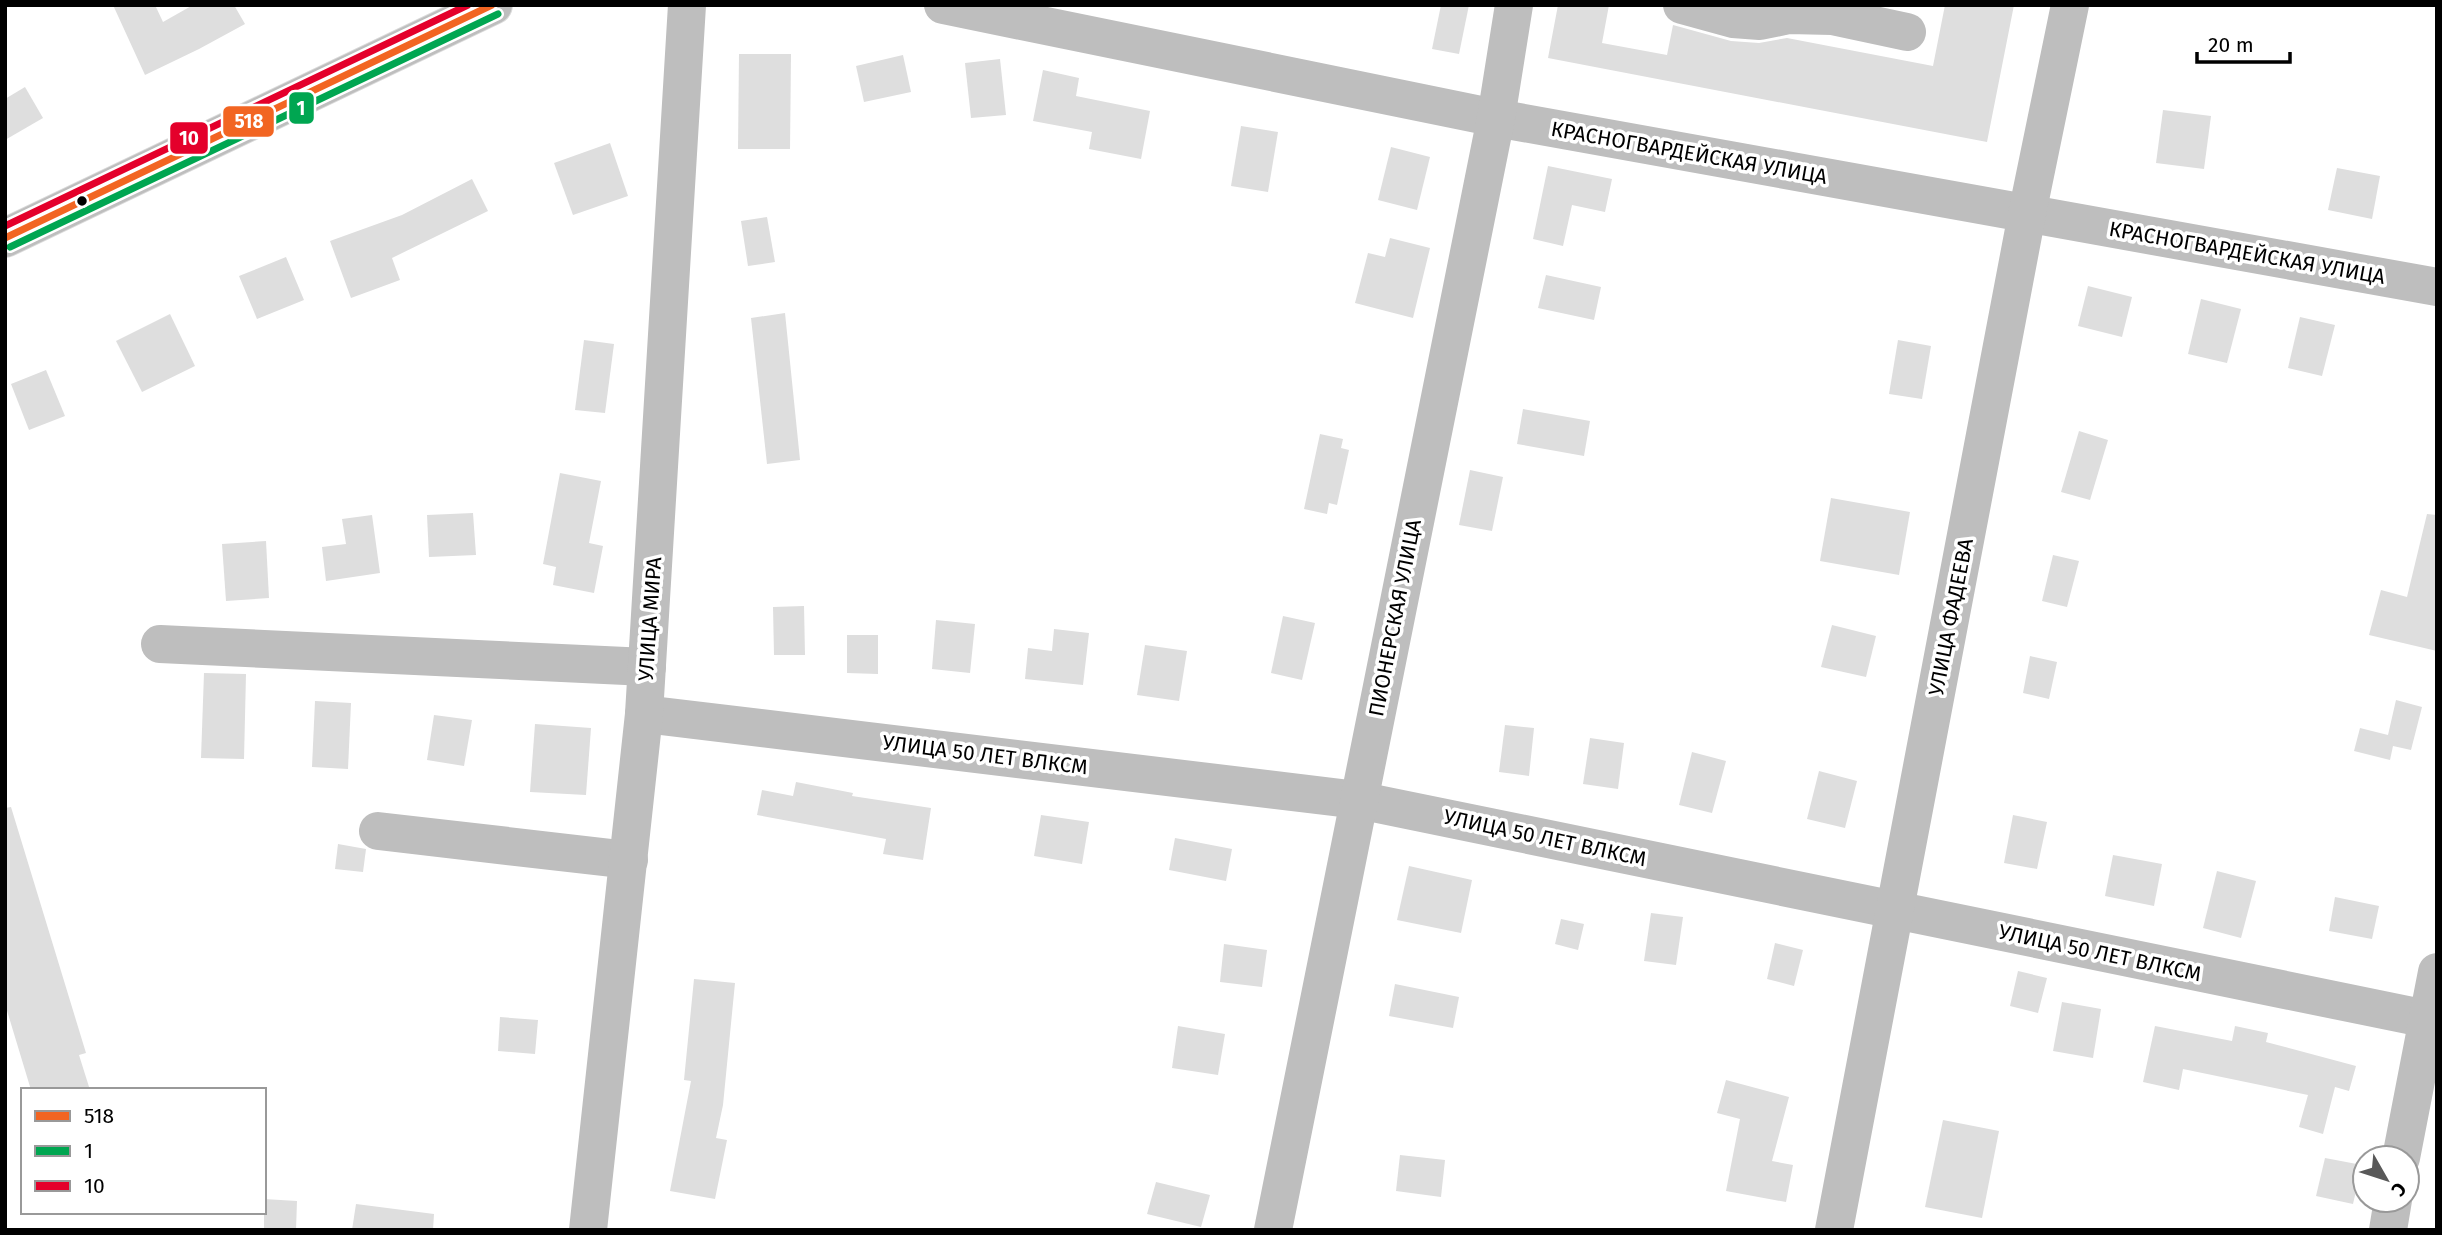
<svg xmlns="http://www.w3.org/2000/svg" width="2442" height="1235" font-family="'Fira Sans',sans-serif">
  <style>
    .building { fill: #dedede }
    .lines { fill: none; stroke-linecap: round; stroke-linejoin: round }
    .major-casing { stroke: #dbdbdb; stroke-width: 40 }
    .minor { stroke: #bebebe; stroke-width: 38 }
    .major { stroke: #bebebe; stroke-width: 38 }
    .bus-1-casing { stroke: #fff; stroke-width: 12 }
    .bus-2-casing { stroke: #fff; stroke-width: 12 }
    .bus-3-casing { stroke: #fff; stroke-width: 12 }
    .bus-1 { stroke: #f26522; stroke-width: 7 }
    .bus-2 { stroke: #00a651; stroke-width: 7 }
    .bus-3 { stroke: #e4002b; stroke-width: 7 }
    .bus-dot { fill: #000; stroke: #fff; stroke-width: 2.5 }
    .labels { text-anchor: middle; stroke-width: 7; stroke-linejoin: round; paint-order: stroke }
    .street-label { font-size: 21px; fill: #000; stroke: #fff }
    .line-badge { stroke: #fff; stroke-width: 2.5 }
    .badge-label { font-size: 19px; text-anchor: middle; font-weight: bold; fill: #fff }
  </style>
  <rect width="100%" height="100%" fill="#fff"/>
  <g class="building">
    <polygon points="113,5 155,5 163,22 193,5 234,5 245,24 199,49 145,75"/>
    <polygon points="1441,5 1469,5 1459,54 1432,49"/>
    <polygon points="1558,5 1609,5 1602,43 1667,55 1673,25 1731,41 1759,43 1787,38 1933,66 1945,5 2014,5 1987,142 1548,58"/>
    <polygon points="739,54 791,54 790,149 738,149"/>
    <polygon points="903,55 911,92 864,102 856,66"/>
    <polygon points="1000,59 1006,115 971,118 965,63"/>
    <polygon points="1043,70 1079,78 1076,96 1150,111 1141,159 1089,149 1092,132 1033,121"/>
    <polygon points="25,87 43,118 5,140 5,99"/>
    <polygon points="2163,110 2211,116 2204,169 2156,163"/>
    <polygon points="1241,126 1278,132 1268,192 1231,186"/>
    <polygon points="610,143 628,196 573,215 554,163"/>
    <polygon points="1391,147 1430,157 1417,210 1378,200"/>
    <polygon points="1548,166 1612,179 1605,212 1572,205 1563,246 1533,239"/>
    <polygon points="2337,168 2380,176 2372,219 2328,210"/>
    <polygon points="472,179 488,211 392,258 400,280 351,298 330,241 402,215"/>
    <polygon points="767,217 775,262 748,266 741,221"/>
    <polygon points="1390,238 1430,248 1413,318 1355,303 1368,253 1385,257"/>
    <polygon points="286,257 304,300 257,319 239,276"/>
    <polygon points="1546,275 1601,287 1594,320 1538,308"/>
    <polygon points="2088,286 2132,297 2122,337 2078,326"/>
    <polygon points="2201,299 2241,309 2227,363 2188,354"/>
    <polygon points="785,313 800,460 767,464 751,318"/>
    <polygon points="170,314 195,366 142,392 116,341"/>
    <polygon points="2300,317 2335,325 2322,376 2288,368"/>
    <polygon points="584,340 614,344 605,413 575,410"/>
    <polygon points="1898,340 1931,346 1922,399 1889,394"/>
    <polygon points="46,370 65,416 29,430 11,384"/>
    <polygon points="1523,409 1590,421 1584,456 1517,444"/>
    <polygon points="2079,431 2108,440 2090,500 2061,492"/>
    <polygon points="1320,434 1343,439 1341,448 1349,450 1337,505 1329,503 1327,514 1304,509"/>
    <polygon points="1470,470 1503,477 1492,531 1459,525"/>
    <polygon points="560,473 601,481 589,543 603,546 594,593 553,585 556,567 543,564"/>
    <polygon points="1831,498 1910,512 1899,575 1820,561"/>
    <polygon points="473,513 476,555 429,557 427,515"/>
    <polygon points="2427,514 2437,515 2437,651 2369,635 2381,590 2407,597"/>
    <polygon points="372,515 380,573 326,581 322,547 346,544 342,519"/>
    <polygon points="266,541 269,598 226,601 222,544"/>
    <polygon points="2053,555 2079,561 2067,607 2042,601"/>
    <polygon points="804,606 805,655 774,655 773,607"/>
    <polygon points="1283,616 1315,623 1302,680 1271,673"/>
    <polygon points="936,620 975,624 970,673 932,669"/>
    <polygon points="1832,625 1876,636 1866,677 1821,667"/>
    <polygon points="1054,629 1089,633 1083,685 1025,679 1028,648 1052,651"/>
    <polygon points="847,635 878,635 878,674 847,673"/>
    <polygon points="1145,645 1187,651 1179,701 1137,695"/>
    <polygon points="2030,656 2057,662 2049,699 2023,693"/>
    <polygon points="204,673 246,674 244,759 201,758"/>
    <polygon points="2396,700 2422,707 2411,750 2393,746 2390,760 2354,751 2360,728 2388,735"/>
    <polygon points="315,701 351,703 348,769 312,767"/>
    <polygon points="434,715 472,720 464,766 427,760"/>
    <polygon points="535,724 591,728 586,795 530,792"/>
    <polygon points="1505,725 1534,728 1529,776 1499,772"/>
    <polygon points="1590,738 1624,743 1618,789 1583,784"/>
    <polygon points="1692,752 1726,761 1712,813 1679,805"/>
    <polygon points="1819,771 1857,781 1845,828 1807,819"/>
    <polygon points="796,782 853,793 852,796 931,808 923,860 883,854 886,839 757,815 762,790 793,796"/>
    <polygon points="11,807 86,1053 79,1055 90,1090 31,1090 5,1004 5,808"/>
    <polygon points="1041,815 1089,822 1082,864 1034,856"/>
    <polygon points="2013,815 2047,822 2037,869 2004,863"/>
    <polygon points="1175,838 1232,849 1226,881 1169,870"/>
    <polygon points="338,844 366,849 363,872 335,869"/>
    <polygon points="2113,855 2162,864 2154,906 2105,896"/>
    <polygon points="1409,866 1472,880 1461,933 1397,920"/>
    <polygon points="2217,871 2256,881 2241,938 2203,928"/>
    <polygon points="2335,897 2379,906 2372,939 2329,931"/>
    <polygon points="1651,913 1683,917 1676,965 1644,961"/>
    <polygon points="1561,919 1584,924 1578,950 1555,944"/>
    <polygon points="1775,943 1803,950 1794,986 1767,979"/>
    <polygon points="1224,944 1267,950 1262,987 1220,982"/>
    <polygon points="2018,971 2047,978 2038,1013 2010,1006"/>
    <polygon points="694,979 735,983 723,1105 716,1138 727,1140 715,1199 670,1191 691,1081 684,1080"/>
    <polygon points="1395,984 1459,997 1453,1028 1389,1016"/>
    <polygon points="2062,1002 2101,1009 2093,1058 2053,1051"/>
    <polygon points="500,1017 538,1020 535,1054 498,1051"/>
    <polygon points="1178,1026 1225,1034 1218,1075 1172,1068"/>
    <polygon points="2155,1026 2232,1041 2235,1026 2268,1033 2266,1042 2356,1066 2349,1091 2335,1087 2323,1134 2299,1127 2308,1095 2183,1069 2179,1090 2143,1082"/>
    <polygon points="1726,1080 1789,1097 1772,1161 1793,1165 1786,1202 1726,1191 1740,1119 1717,1113"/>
    <polygon points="1943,1120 1999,1131 1982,1218 1925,1207"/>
    <polygon points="1400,1155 1445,1160 1441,1197 1396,1191"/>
    <polygon points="2325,1158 2362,1165 2353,1204 2316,1196"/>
    <polygon points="1156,1182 1210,1195 1201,1227 1147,1214"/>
    <polygon points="264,1199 297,1201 296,1230 264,1230"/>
    <polygon points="356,1204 434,1214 433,1230 352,1230"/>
  </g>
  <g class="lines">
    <g class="major-casing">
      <polyline id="major" points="5,238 493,5"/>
    </g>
    <g class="minor">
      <polyline points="943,5 1496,118 2437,287"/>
      <polyline points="1682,5 1733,19 1760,21 1789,15 1832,16 1907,32"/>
      <polyline points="160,644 647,667"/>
      <polyline points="644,714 1358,800 2437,1021"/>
      <polyline points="378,831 629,860"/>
      <polyline points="2401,1158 2437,972"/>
      <polyline points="588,1230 644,714 687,5"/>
      <polyline points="1273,1230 1496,118 1514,5"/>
      <polyline points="1834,1230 2027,214 2070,5"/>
      <polyline points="2388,1230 2393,1200"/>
    </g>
    <use href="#major" class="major"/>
    <g class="bus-1-casing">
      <polyline id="bus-1" points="5,238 492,5"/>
    </g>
    <g class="bus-2-casing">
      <polyline id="bus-2" points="10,247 498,14"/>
    </g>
    <g class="bus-3-casing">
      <polyline id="bus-3" points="5,226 468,5"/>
    </g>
    <use href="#bus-1" class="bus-1"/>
    <use href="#bus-2" class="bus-2"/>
    <use href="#bus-3" class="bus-3"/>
  </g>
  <circle class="bus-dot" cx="82" cy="201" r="6"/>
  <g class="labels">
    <g class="street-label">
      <text transform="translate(1689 153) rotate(10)" y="7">КРАСНОГВАРДЕЙСКАЯ УЛИЦА</text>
      <text transform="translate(2247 253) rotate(10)" y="7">КРАСНОГВАРДЕЙСКАЯ УЛИЦА</text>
      <text transform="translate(1951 617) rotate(-79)" y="7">УЛИЦА ФАДЕЕВА</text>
      <text transform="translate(1395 618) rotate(-79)" y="7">ПИОНЕРСКАЯ УЛИЦА</text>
      <text transform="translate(650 619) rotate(-86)" y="7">УЛИЦА МИРА</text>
      <text transform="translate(985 755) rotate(7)" y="7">УЛИЦА 50 ЛЕТ ВЛКСМ</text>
      <text transform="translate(1545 838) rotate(12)" y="7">УЛИЦА 50 ЛЕТ ВЛКСМ</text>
      <text transform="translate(2100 953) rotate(12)" y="7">УЛИЦА 50 ЛЕТ ВЛКСМ</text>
    </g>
  </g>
  <g class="line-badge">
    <rect x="288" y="91" width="27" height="34" rx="7" fill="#00a651"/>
    <rect x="222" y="105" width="53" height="33" rx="7" fill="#f26522"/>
    <rect x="169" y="121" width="40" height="34" rx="7" fill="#e4002b"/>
  </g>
  <g class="badge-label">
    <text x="301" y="115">1</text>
    <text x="249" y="128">518</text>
    <text x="189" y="145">10</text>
  </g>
  <rect width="2442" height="1235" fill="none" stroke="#000000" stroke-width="14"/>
  <rect x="21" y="1088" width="245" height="126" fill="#ffffff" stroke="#999999" stroke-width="2"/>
  <rect x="35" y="1111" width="35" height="10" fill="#f26522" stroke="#999999" stroke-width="2"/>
  <text x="84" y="1123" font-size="21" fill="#000000">518</text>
  <rect x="35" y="1146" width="35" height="10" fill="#00a651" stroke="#999999" stroke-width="2"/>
  <text x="84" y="1158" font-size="21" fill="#000000">1</text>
  <rect x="35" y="1181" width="35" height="10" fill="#e4002b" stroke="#999999" stroke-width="2"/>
  <text x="84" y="1193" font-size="21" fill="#000000">10</text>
  <g transform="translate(2386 1179) rotate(129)"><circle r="33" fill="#ffffff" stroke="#999999" stroke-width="2"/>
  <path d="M0-5L12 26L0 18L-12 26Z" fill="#595959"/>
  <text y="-10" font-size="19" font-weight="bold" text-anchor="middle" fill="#000000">С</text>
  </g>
  <path d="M2197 52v10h93v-10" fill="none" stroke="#000000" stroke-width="3.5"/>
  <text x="2208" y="52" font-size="21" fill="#000000" stroke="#ffffff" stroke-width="5" paint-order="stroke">20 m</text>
</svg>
